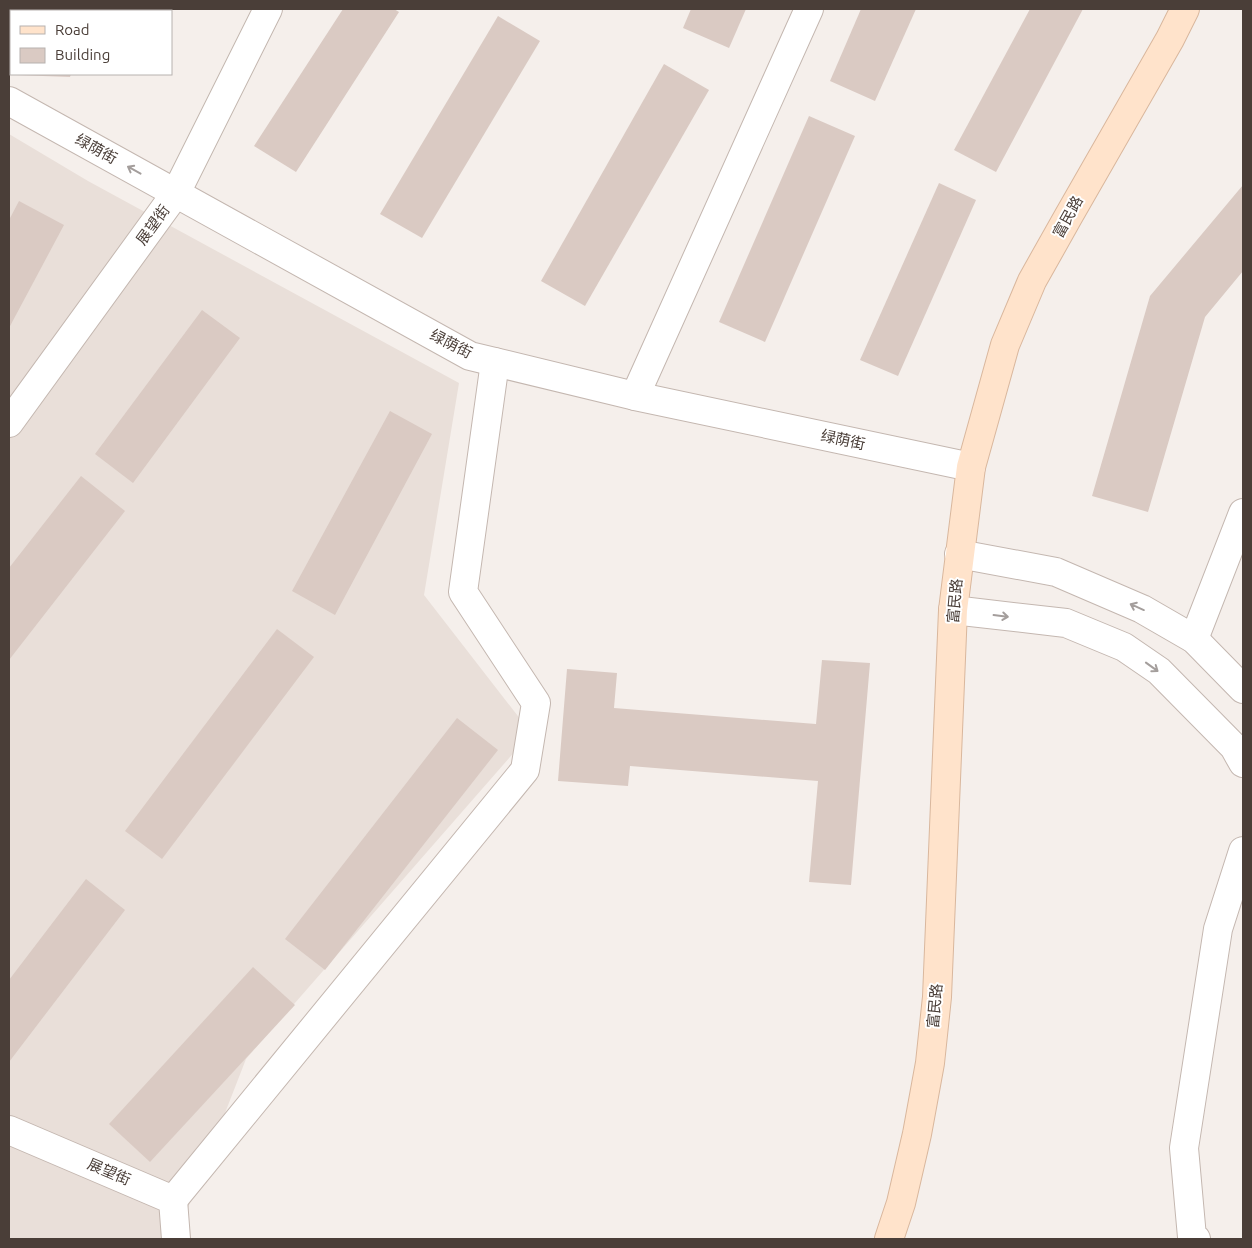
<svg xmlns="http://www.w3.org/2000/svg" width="1252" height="1248" font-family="Ubuntu,'Noto Sans SC',sans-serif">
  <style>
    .residential { fill: #e9dfd9 }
    .building { fill: #dacac3 }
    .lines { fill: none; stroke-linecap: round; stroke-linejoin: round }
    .street-casing { stroke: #c4b7b0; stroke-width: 30 }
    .secondary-casing { stroke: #d9b79d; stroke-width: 30 }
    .street { stroke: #fff; stroke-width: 28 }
    .secondary { stroke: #ffe3cb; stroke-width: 28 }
    .oneway { stroke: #a49e9c }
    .labels { text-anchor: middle; stroke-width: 4; stroke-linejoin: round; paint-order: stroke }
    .street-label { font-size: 15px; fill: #4a3e38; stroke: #fff }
  </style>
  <rect width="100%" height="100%" fill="#f5efeb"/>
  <polygon class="residential" points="9,134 88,181 459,383 424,595 531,733 246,1059 176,1239 9,1239"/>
  <g class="building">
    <rect x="21" y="9" width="52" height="2"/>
    <polygon points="343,9 394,9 399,12 296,172 254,146"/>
    <polygon points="691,9 746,9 729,48 683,28"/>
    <polygon points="861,9 916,9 875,101 830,81"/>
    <polygon points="1030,9 1083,9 996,172 954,150"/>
    <polygon points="498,16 540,41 422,238 380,214"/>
    <polygon points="664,64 709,90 585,306 541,281"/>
    <polygon points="16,74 71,74 70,77 16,75"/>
    <polygon points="809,116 855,136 765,342 719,322"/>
    <polygon points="939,183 976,200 898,376 860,360"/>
    <polygon points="1243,185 1243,271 1205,317 1148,512 1092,496 1150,296"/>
    <polygon points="19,201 64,225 9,328 9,220"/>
    <polygon points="202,310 240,338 133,483 95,454"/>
    <polygon points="390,411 432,434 335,615 292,591"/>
    <polygon points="81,476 125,511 9,660 9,568"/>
    <polygon points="277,629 314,657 162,859 125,831"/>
    <polygon points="822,660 870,663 851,885 809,882 818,781 630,766 628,786 558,781 567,669 617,673 614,708 816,724"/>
    <polygon points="457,718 498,750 325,970 285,939"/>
    <polygon points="86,879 125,910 9,1062 9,980"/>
    <polygon points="253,967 295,1005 150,1162 109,1124"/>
  </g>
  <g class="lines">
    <g class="street-casing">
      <g id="street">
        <polyline points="9,101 470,356 635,396 971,467"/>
        <polyline points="635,396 809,9"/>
        <polyline points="9,423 176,193 268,9"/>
        <polyline points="959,554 1056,572 1142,609 1194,639 1243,689"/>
        <polyline points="953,610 1066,623 1124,647 1159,671 1234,747 1243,763"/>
        <polyline points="1194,639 1243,513"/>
        <polyline points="9,1130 173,1200 176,1239"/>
        <polyline points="173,1200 525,770 536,703 463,592 495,362"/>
        <polyline points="1196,1239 1192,1237 1184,1148 1218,929 1243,851"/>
      </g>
    </g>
    <g class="secondary-casing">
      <polyline id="secondary" points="889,1239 901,1203 917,1134 930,1063 937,997 953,610 971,467 1005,345 1032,281 1068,217 1170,39 1185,9"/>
    </g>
    <use href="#street" class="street"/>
    <use href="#secondary" class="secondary"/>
  </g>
  <defs><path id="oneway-shaft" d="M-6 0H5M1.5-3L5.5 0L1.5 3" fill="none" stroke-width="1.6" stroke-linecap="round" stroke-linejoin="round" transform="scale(1.25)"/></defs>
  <g class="oneway">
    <use href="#oneway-shaft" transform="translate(134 170) rotate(-151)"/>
    <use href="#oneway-shaft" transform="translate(1137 607) rotate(-156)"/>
    <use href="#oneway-shaft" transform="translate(1001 616) rotate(7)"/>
    <use href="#oneway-shaft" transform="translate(1152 667) rotate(36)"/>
  </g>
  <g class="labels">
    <g class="street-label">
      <text transform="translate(96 149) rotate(29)" y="5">绿荫街</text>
      <text transform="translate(1068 217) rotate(-61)" y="5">富民路</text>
      <text transform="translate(153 225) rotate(-54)" y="5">展望街</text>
      <text transform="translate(451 344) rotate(27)" y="5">绿荫街</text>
      <text transform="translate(843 440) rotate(12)" y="5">绿荫街</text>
      <text transform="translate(955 601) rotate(-85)" y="5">富民路</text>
      <text transform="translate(935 1006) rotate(-85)" y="5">富民路</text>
      <text transform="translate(109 1172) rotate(23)" y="5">展望街</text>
    </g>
  </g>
  <rect width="1252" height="1248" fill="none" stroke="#4a3e38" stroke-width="20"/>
  <rect x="10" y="10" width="162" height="65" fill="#ffffff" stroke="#b7b2af"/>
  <rect x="20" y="26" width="25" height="8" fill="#ffe3cb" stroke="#b7b2af"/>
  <text x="55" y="35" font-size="15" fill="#4a3e38">Road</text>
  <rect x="20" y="48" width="25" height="15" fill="#dacac3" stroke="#b7b2af"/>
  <text x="55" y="60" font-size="15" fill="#4a3e38">Building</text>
</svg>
